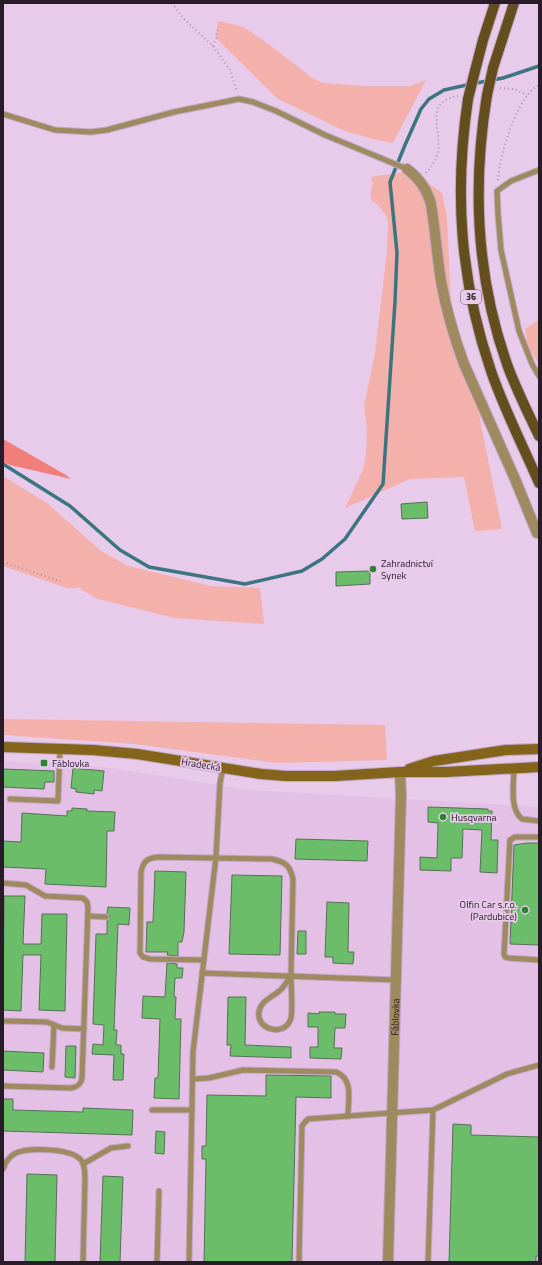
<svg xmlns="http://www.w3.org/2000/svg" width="542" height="1265" font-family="'Titillium Web',sans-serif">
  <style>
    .built { fill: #e4c0e7 }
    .green { fill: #f4b0ab }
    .forest { fill: #f07e79 }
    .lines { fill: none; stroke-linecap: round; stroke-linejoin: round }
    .stream { stroke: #3b7680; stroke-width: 3.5 }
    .building { fill: #6bbd6a; stroke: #557154 }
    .service-casing { stroke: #c1a7c3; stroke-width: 7 }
    .minor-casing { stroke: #c1a7c3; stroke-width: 12 }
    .secondary-casing { stroke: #c1a7c3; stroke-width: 12 }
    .primary-casing { stroke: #c1a7c3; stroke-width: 12 }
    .path { stroke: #ab93ad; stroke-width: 2; stroke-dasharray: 1 3; stroke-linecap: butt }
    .service { stroke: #9f8a5f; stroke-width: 5 }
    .minor { stroke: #9f8a5f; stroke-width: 10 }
    .secondary { stroke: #84641b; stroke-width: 10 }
    .primary { stroke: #644e1d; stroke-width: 10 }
    .primary-bridge-casing { stroke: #c1a7c3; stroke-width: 12; stroke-linecap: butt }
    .primary-bridge { stroke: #644e1d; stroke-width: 10 }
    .poi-dot { fill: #2e8331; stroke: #e8caea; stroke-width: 1.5 }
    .labels { text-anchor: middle; stroke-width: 3.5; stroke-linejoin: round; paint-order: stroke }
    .shield { fill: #e8caea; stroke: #615062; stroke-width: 1 }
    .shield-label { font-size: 9px; font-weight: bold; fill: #271c28 }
    .poi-label { font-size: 10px; fill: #271c28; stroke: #e8caea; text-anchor: start }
    .street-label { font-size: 10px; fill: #271c28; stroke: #e8caea }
  </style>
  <rect width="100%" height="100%" fill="#e8caea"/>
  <polygon class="built" points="3,761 104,767 250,790 539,807 539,1262 3,1262"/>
  <g class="green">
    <polygon points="218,21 236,25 245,28 267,43 311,77 322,83 366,86 410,86 426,80 393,143 373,139 345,131 278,99 216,38"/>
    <polygon points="411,171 442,193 447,218 451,304 474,390 502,529 475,531 464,477 410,479 345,508 363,470 366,453 367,429 364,406 375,353 387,251 388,223 386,215 377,204 372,201 370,194 373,183 371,177"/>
    <polygon points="539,320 539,364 528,347 525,329"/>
    <polygon points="3,476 47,503 101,551 128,566 211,586 260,588 264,624 174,618 98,599 80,589 81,587 75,588 67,588 3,566"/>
    <polygon points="3,719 385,725 387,760 276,763 135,744 3,735"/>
  </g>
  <polygon class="forest" points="3,439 66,475 71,479 10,465 3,462"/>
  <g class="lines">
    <polyline class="stream" points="3,464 70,506 120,550 149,567 245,584 302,571 322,559 345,539 383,484 395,302 397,253 390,182 405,145 421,109 429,99 444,90 471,84 503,78 539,66"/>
  </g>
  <g class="building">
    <polygon points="427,502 428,518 402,519 401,504"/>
    <polygon points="370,571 370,584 336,586 336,572"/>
    <polygon points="73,768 104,771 102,791 94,790 94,794 76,792 76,789 71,788"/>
    <polygon points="3,769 54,771 54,782 45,782 44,789 3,787"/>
    <polygon points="428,807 488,809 488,811 492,811 491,840 498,840 497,873 480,872 482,830 463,829 462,858 451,858 451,871 420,870 420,857 437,858 438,823 428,822"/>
    <polygon points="72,808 87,809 87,811 115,812 114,831 107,831 106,887 45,884 46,869 3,867 3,841 21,842 22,813 67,816 67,811 72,811"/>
    <polygon points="296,839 368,841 367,861 295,859"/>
    <polygon points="527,843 539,843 539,945 510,944 514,845"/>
    <polygon points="155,871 186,872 184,932 182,942 178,942 178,956 167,955 168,952 146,952 147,922 153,922"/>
    <polygon points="232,875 282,876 280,955 229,954"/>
    <polygon points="4,896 25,896 23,944 41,944 42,914 67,914 65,1011 39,1010 41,955 23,955 21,1011 3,1010"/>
    <polygon points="327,902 349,903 348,952 354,952 353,964 333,963 333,957 325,957"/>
    <polygon points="108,907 130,908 129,925 118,924 114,1030 117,1030 116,1045 121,1045 121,1054 124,1054 123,1080 113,1080 114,1055 92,1054 93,1044 103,1045 104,1025 93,1024 96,934 107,934 107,921 110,917 107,913"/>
    <polygon points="298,931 306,931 306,954 297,954"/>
    <polygon points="167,963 177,964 177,968 183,968 182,978 175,978 174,997 176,997 175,1019 181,1019 179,1099 154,1098 155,1078 158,1078 160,1019 142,1018 143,996 165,997"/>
    <polygon points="228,997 246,997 245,1045 291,1047 291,1058 230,1056 231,1045 227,1045"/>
    <polygon points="319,1012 335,1012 335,1014 346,1014 345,1028 335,1028 334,1048 342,1048 341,1059 310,1058 310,1047 318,1047 318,1027 308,1027 308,1013 319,1014"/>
    <polygon points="66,1046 76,1046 75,1078 65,1077"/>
    <polygon points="3,1051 44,1053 43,1072 3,1070"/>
    <polygon points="266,1075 331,1076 331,1098 296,1097 292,1262 204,1262 206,1159 202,1159 202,1146 206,1146 207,1095 266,1096"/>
    <polygon points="3,1099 13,1099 13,1110 83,1112 83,1108 133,1110 132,1135 3,1131"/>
    <polygon points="453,1124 471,1125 471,1135 539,1137 539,1256 536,1256 536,1262 449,1262"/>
    <polygon points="156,1131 165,1132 164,1154 155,1153"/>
    <polygon points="27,1174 57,1175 55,1262 25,1262"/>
    <polygon points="103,1176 123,1177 120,1262 100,1262"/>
  </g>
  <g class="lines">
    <g class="service-casing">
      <g id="service">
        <polyline points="3,114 55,130 91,132 107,130 174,112 239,99 253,102 276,111 325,135 407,169"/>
        <polyline points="539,170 511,181 497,191 498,214 501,250 519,331 532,364 539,376"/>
        <path d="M514 768C514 783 509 809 522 819L539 821"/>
        <polyline points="10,799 58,801 60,749"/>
        <polyline points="539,837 515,837 510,840 504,954 505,957 508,958 539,960"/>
        <path d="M3 883 26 885 45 896 83 898 87 902 88 908 82 1078C81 1085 77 1087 71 1088L3 1086"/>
        <polyline points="88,916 106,917"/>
        <path d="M204 960 150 959 143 957 140 953 141 873C143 861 147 858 159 857L272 859C285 862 290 865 293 879L291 975"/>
        <polyline points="202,973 396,980"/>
        <path d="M291 975C291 987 293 1008 291 1018 285 1039 252 1029 260 1008 263 1000 272 997 278 992 284 988 287 982 291 975Z"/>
        <polyline points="3,1021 47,1022 62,1028 84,1029"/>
        <polyline points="52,1067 54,1025"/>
        <path d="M193 1079 209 1078 243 1070 336 1072C354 1079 348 1100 348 1116L433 1110 507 1074 539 1065"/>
        <polyline points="152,1110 192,1110"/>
        <polyline points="83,1164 111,1148 128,1146"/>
        <path d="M3 1169C5 1163 8 1158 14 1154 27 1147 71 1148 81 1160 85 1165 85 1172 85 1178L83 1262"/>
        <polyline points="157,1262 159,1191"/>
        <polyline points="189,1262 193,1052 216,857 220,783 223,768"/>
        <polyline points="299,1262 302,1126 305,1122 308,1119 348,1116"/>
        <polyline points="428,1262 433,1110"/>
      </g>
    </g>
    <g class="minor-casing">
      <g id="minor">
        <path d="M407 169C419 178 427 189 431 204 435 229 437 255 441 281 446 309 454 337 464 364L515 479 537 533"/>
        <path id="s1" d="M388 1262 401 795 400 772"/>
      </g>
    </g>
    <g class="secondary-casing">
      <g id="secondary">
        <polyline points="3,747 93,750 137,754 261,774 286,776 335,776 400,772 446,772 539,767"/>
        <polyline points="409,769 434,761 506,750 539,749"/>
      </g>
    </g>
    <g class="primary-casing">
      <g id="primary">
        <polyline points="493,68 514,3"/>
        <polyline points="475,71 483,40 495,3"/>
        <path d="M487 95C472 187 476 278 508 367 517 391 528 413 539 436"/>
        <path d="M468 99C454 193 460 280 491 371 504 409 523 446 539 483"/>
      </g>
    </g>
    <g class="path">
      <polyline points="172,3 184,19 213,46 230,70 237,92"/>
      <polyline points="213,46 216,38 218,27"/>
      <polyline points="500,88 514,89 527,95"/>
      <path d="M426 173C431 167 436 161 438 152 442 130 423 102 458 96"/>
      <path d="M498 180C500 155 516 97 539 85"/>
      <polyline points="3,562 63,582"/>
    </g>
    <use href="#service" class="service"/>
    <use href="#minor" class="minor"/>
    <use href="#secondary" class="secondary"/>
    <use href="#primary" class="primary"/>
    <g class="primary-bridge-casing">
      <g id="primary-bridge">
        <polyline points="487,95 493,68"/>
        <polyline points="468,99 475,71"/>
      </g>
    </g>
    <use href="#primary-bridge" class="primary-bridge"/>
  </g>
  <g class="poi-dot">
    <circle cx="373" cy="569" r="4"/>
    <rect x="40" y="759" width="8" height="8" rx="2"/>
    <circle cx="443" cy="817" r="4"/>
    <circle cx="525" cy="910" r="4"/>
  </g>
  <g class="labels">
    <rect class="shield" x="461" y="290" width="20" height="14" rx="3"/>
    <g class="shield-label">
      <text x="471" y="300">36</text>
    </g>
    <g class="poi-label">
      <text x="381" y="567">Zahradnictví<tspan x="381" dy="12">Synek</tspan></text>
      <text x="52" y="767">Fáblovka</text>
      <text x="451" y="821">Husqvarna</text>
      <text x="517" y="908" text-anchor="end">Olfin Car s.r.o.<tspan x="517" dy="12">(Pardubice)</tspan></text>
    </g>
    <g class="street-label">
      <text transform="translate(201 764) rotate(9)" y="4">Hradecká</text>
      <text dy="4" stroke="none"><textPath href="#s1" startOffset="245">Fáblovka</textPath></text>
    </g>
  </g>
  <rect width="542" height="1265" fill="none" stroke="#271c28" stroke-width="8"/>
</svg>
